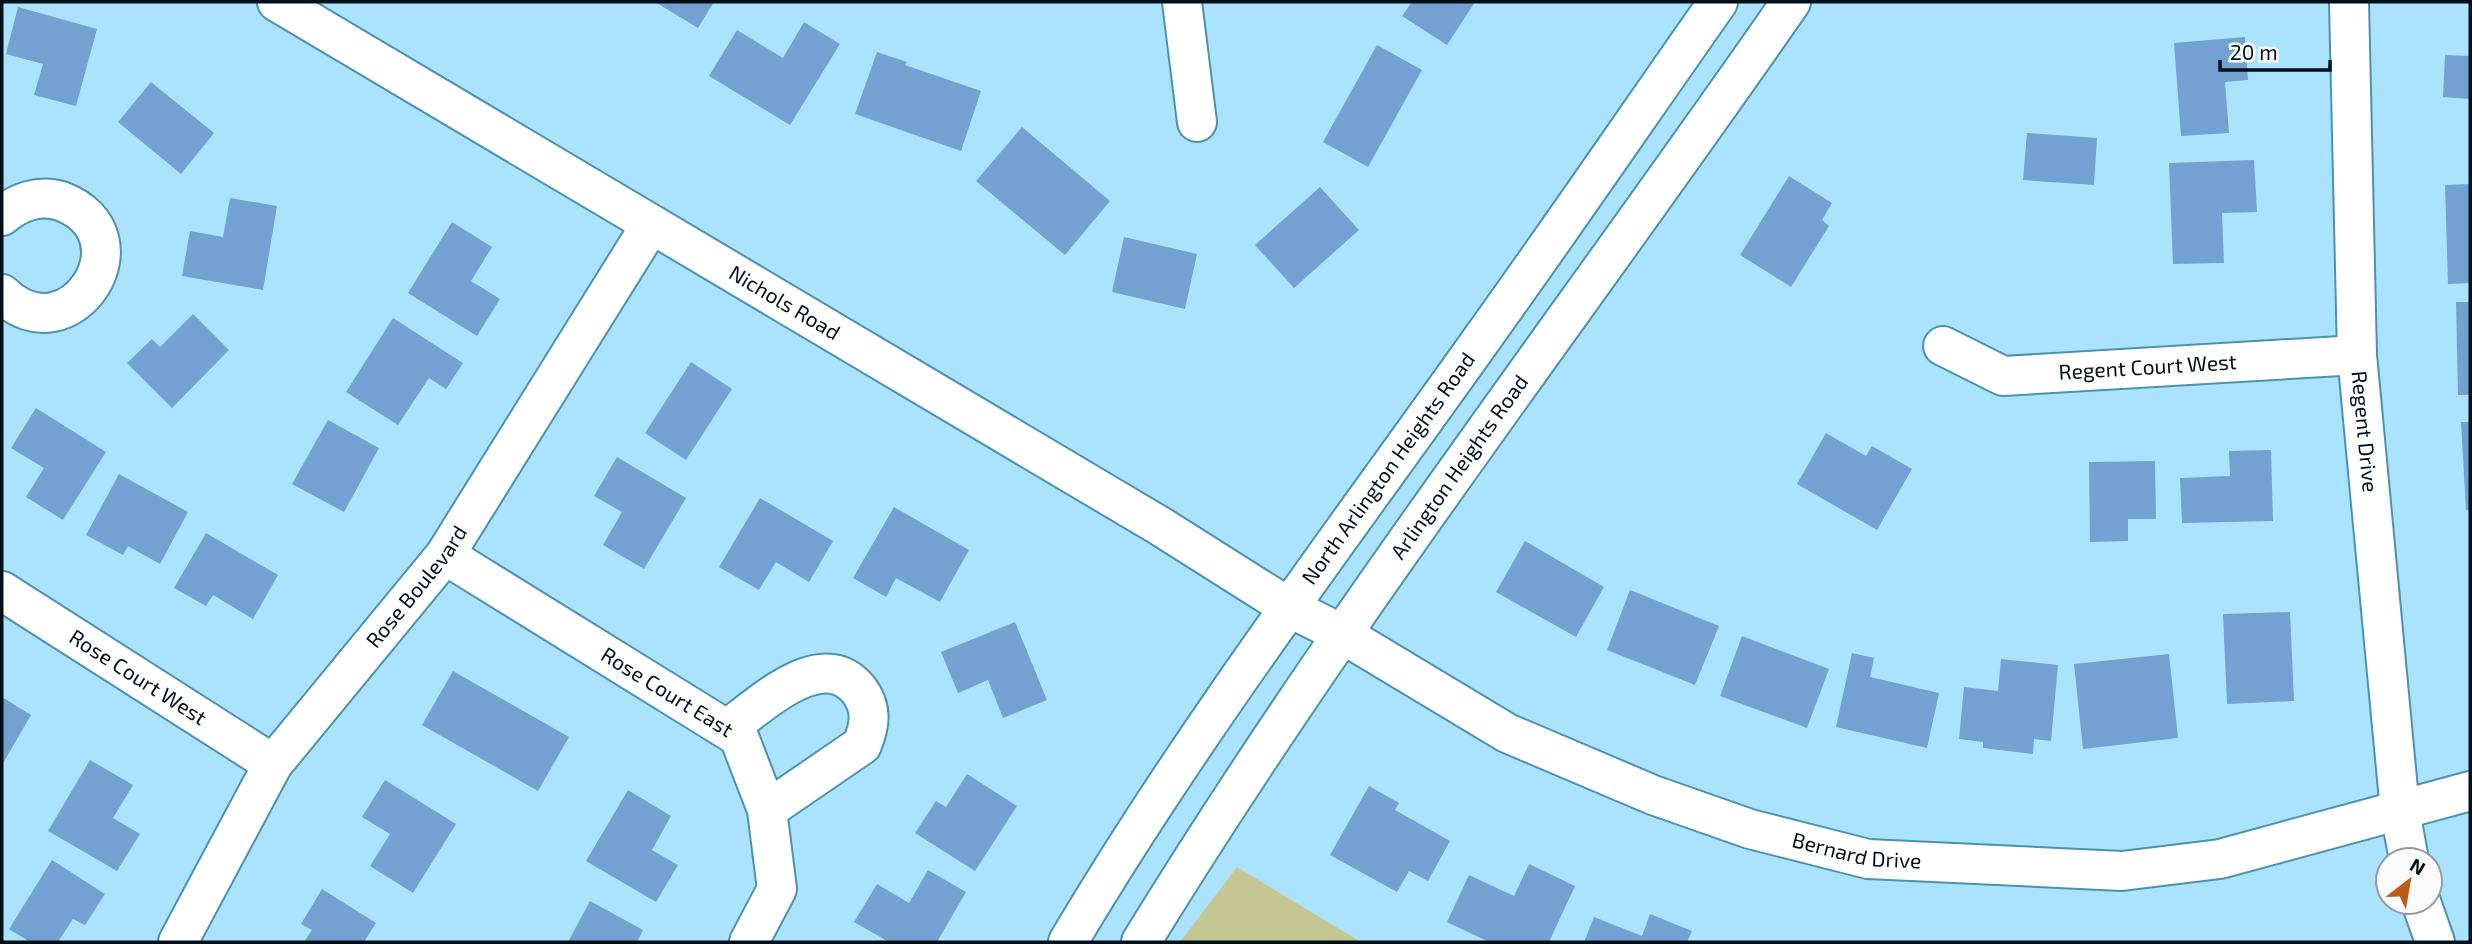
<svg xmlns="http://www.w3.org/2000/svg" width="2472" height="944" font-family="'Exo 2',sans-serif">
  <style>
    .green { fill: #c5c793 }
    .building { fill: #73a1d1 }
    .lines { fill: none; stroke-linecap: round; stroke-linejoin: round }
    .minor-casing { stroke: #4b92b2; stroke-width: 42 }
    .major-casing { stroke: #4b92b2; stroke-width: 42 }
    .minor { stroke: #fff; stroke-width: 38 }
    .major { stroke: #fff; stroke-width: 38 }
    .labels { text-anchor: middle; stroke-width: 5; stroke-linejoin: round; paint-order: stroke }
    .street-label { font-size: 21px; fill: #001019; stroke: #fafafa }
  </style>
  <rect width="100%" height="100%" fill="#abe3fe"/>
  <polygon class="green" points="1237,867 1361,942 1180,942"/>
  <g class="building">
    <polygon points="655,2 714,2 698,28"/>
    <polygon points="1412,2 1475,2 1447,45 1402,16"/>
    <polygon points="18,7 97,29 76,106 34,95 43,64 6,54"/>
    <polygon points="804,22 840,44 790,125 709,76 737,30 783,58"/>
    <polygon points="2245,37 2248,80 2225,82 2229,133 2181,136 2174,43"/>
    <polygon points="1377,45 1422,70 1368,167 1323,142"/>
    <polygon points="877,52 907,62 905,65 981,91 961,151 855,114"/>
    <polygon points="2445,55 2470,56 2470,99 2443,97"/>
    <polygon points="151,82 214,133 181,174 118,122"/>
    <polygon points="1022,127 1110,201 1065,255 976,181"/>
    <polygon points="2027,133 2097,138 2094,185 2023,180"/>
    <polygon points="2254,160 2257,212 2222,213 2224,263 2173,264 2169,163"/>
    <polygon points="1789,176 1832,203 1822,220 1829,226 1791,287 1740,255"/>
    <polygon points="2470,184 2470,283 2448,284 2445,185"/>
    <polygon points="1320,187 1359,230 1294,288 1255,245"/>
    <polygon points="230,198 277,206 263,290 182,276 190,231 223,237"/>
    <polygon points="452,222 492,247 471,281 500,299 477,336 408,293"/>
    <polygon points="1124,237 1197,254 1185,309 1112,292"/>
    <polygon points="2456,302 2470,302 2470,395 2458,395"/>
    <polygon points="193,314 229,350 172,408 127,363 152,339 160,347"/>
    <polygon points="393,318 463,363 446,389 429,378 398,425 346,392"/>
    <polygon points="691,362 732,389 686,460 645,433"/>
    <polygon points="36,408 106,452 63,520 26,497 44,468 11,448"/>
    <polygon points="328,420 379,448 344,512 292,484"/>
    <polygon points="2461,422 2470,422 2470,510 2466,510"/>
    <polygon points="1826,433 1866,456 1872,446 1912,469 1877,530 1797,484"/>
    <polygon points="2271,450 2273,521 2182,523 2180,478 2230,476 2229,451"/>
    <polygon points="617,457 686,498 644,569 603,545 622,512 594,496"/>
    <polygon points="2155,461 2156,519 2128,519 2128,541 2090,542 2089,462"/>
    <polygon points="119,474 188,512 160,564 128,546 123,555 86,535"/>
    <polygon points="760,498 833,541 809,582 776,562 759,590 719,567"/>
    <polygon points="894,507 969,550 940,602 896,578 886,597 853,578"/>
    <polygon points="206,533 278,575 253,619 213,595 206,606 174,588"/>
    <polygon points="1525,541 1604,587 1576,637 1496,592"/>
    <polygon points="1630,590 1719,626 1695,685 1607,650"/>
    <polygon points="2290,612 2294,701 2227,704 2223,614"/>
    <polygon points="1015,622 1047,700 1003,718 988,680 958,693 941,652"/>
    <polygon points="1742,636 1829,669 1807,728 1720,696"/>
    <polygon points="1852,653 1874,658 1870,677 1939,693 1927,748 1836,727"/>
    <polygon points="2169,654 2178,738 2083,749 2074,664"/>
    <polygon points="2001,659 2058,665 2051,741 2034,739 2033,754 1983,748 1983,742 1959,739 1964,687 1998,691"/>
    <polygon points="453,671 569,737 538,791 422,725"/>
    <polygon points="2,697 31,715 2,765"/>
    <polygon points="90,760 133,785 113,818 140,834 117,871 48,831"/>
    <polygon points="967,774 1017,806 975,871 915,833 936,801 946,807"/>
    <polygon points="385,780 456,824 413,893 370,866 390,834 362,817"/>
    <polygon points="1369,786 1399,803 1395,810 1450,841 1428,881 1409,871 1397,892 1330,855"/>
    <polygon points="628,790 671,816 652,850 678,865 656,902 586,861"/>
    <polygon points="52,860 105,894 85,925 73,919 58,942 30,942 9,929"/>
    <polygon points="1529,864 1575,886 1549,942 1489,942 1447,922 1469,875 1514,896"/>
    <polygon points="928,870 966,892 937,942 889,942 854,922 877,884 909,903"/>
    <polygon points="322,889 376,923 364,942 304,942 312,930 301,924"/>
    <polygon points="590,901 643,930 637,942 568,942"/>
    <polygon points="1650,914 1692,931 1687,942 1584,942 1594,917 1642,936"/>
  </g>
  <g class="lines">
    <g class="minor-casing">
      <g id="minor">
        <path id="s1" d="M277 2 1160 526 1288 607 1344 635 1507 733 1653 795 1750 829 1868 859 2122 871 2220 859 2470 791"/>
        <polyline points="1182,2 1197,122"/>
        <path id="s2" d="M2349 2 2357 355 2400 811 2409 860"/>
        <path d="M2 216C18 202 40 194 61 201 151 235 70 360 2 294"/>
        <path id="s3" d="M1943 346 2003 376 2357 355"/>
        <path id="s4" d="M445 555 739 737 767 810 777 889 749 942"/>
        <path id="s5" d="M2 591 273 764"/>
        <path d="M727 729C760 706 821 645 858 689 873 708 870 725 862 745L767 810"/>
        <polyline points="2421,902 2435,942"/>
        <path id="s6" d="M178 942 273 764 445 555 650 226"/>
      </g>
    </g>
    <g class="major-casing">
      <g id="major">
        <path id="s7" d="M1068 942C1193 731 1342 536 1484 336 1563 226 1640 113 1718 2"/>
        <path id="s8" d="M1141 942C1340 617 1574 315 1791 2"/>
      </g>
    </g>
    <use href="#minor" class="minor"/>
    <use href="#major" class="major"/>
  </g>
  <g class="labels">
    <g class="street-label">
      <text dy="7" stroke="none"><textPath href="#s1" startOffset="590">Nichols Road</textPath></text>
      <text dy="7" stroke="none"><textPath href="#s3" startOffset="212">Regent Court West</textPath></text>
      <text dy="7" stroke="none"><textPath href="#s2" startOffset="430">Regent Drive</textPath></text>
      <text dy="7" stroke="none"><textPath href="#s8" startOffset="572">Arlington Heights Road</textPath></text>
      <text dy="7" stroke="none"><textPath href="#s7" startOffset="572">North Arlington Heights Road</textPath></text>
      <text dy="7" stroke="none"><textPath href="#s6" startOffset="430">Rose Boulevard</textPath></text>
      <text dy="7" stroke="none"><textPath href="#s5" startOffset="161">Rose Court West</textPath></text>
      <text dy="7" stroke="none"><textPath href="#s4" startOffset="261">Rose Court East</textPath></text>
      <text dy="7" stroke="none"><textPath href="#s1" startOffset="1802">Bernard Drive</textPath></text>
    </g>
  </g>
  <rect width="2472" height="944" fill="none" stroke="#001019" stroke-width="7"/>
  <g transform="translate(2409 881) rotate(31)"><circle r="33" fill="#fafafa" stroke="#969ca0" stroke-width="2"/>
  <path d="M0-5L12 26L0 18L-12 26Z" fill="#bc5c19"/>
  <text y="-10" font-size="19" font-weight="bold" text-anchor="middle" fill="#001019">N</text>
  </g>
  <path d="M2220 60v10h110v-10" fill="none" stroke="#001019" stroke-width="3.5"/>
  <text x="2230" y="60" font-size="21" fill="#001019" stroke="#fafafa" stroke-width="5" paint-order="stroke">20 m</text>
</svg>
